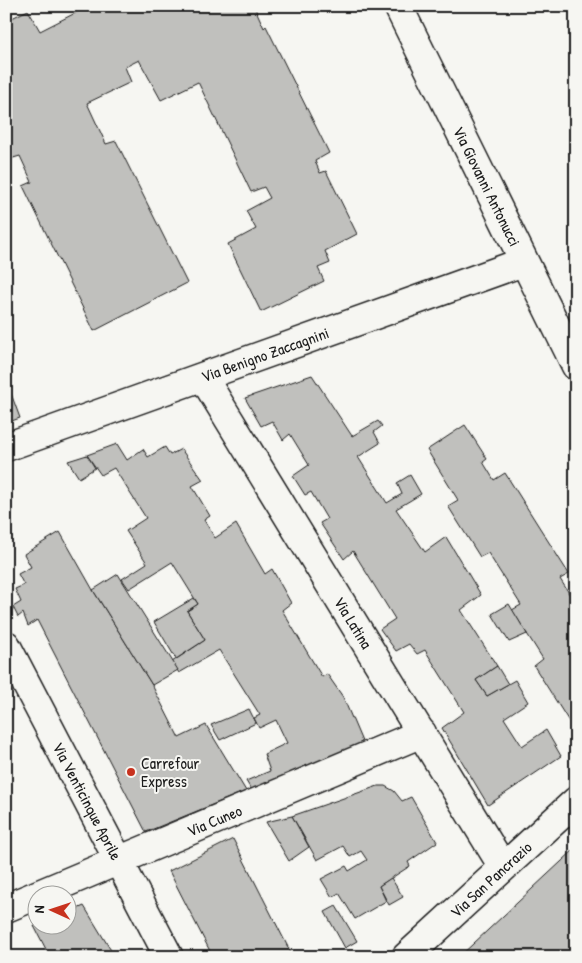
<svg xmlns="http://www.w3.org/2000/svg" width="582" height="963" font-family="'Patrick Hand',sans-serif">
  <style>
    .building { fill: #c0c0bd; stroke: #1c1c1c }
    .lines { fill: none; stroke-linecap: round; stroke-linejoin: round }
    .minor-casing { stroke: #1c1c1c; stroke-width: 31 }
    .minor { stroke: #f6f6f2; stroke-width: 28 }
    .poi-dot { fill: #c8321e; stroke: #f6f6f2; stroke-width: 2 }
    .labels { text-anchor: middle; stroke-width: 4; stroke-linejoin: round; paint-order: stroke }
    .street-label { font-size: 16px; fill: #1c1c1c; stroke: #f6f6f2 }
    .poi-label { font-size: 16px; fill: #1c1c1c; stroke: #f6f6f2; text-anchor: start }
  </style>
  <rect width="100%" height="100%" fill="#f6f6f2"/>
  <filter id="ink" filterUnits="userSpaceOnUse"><feTurbulence type="fractalNoise" baseFrequency=".02" numOctaves="2"/><feDisplacementMap in="SourceGraphic" scale="10" xChannelSelector="R" yChannelSelector="G"/><feConvolveMatrix kernelMatrix="1 2 1 2 8 2 1 2 1" color-interpolation-filters="sRGB"/></filter>
  <g filter="url(#ink)">
    <g class="building">
      <polygon points="89,6 254,6 264,28 266,26 329,153 315,161 320,173 326,171 357,234 325,251 330,263 318,268 324,281 261,312 228,244 256,229 246,211 270,198 264,187 251,192 198,82 161,100 139,60 125,67 131,82 87,103 106,144 116,141 187,283 94,331 23,186 32,182 20,156 10,159 6,152 6,21 28,10 40,31"/>
      <polygon points="312,375 352,436 378,421 382,426 374,432 380,443 358,457 387,503 402,494 397,483 410,475 421,494 396,509 425,552 446,537 481,595 461,610 497,666 476,680 487,696 515,680 528,702 504,718 522,746 546,730 561,756 488,805 442,728 464,712 425,650 417,654 409,644 396,651 380,629 395,619 353,551 344,559 320,523 327,519 311,492 305,495 293,476 309,465 290,434 283,440 272,421 261,426 245,398"/>
      <polygon points="6,380 20,418 6,423"/>
      <polygon points="465,425 487,459 483,462 494,480 505,473 569,574 560,579 576,604 575,731 534,666 543,659 512,610 521,605 488,553 480,557 448,506 458,500 427,450"/>
      <polygon points="117,444 127,460 143,449 148,457 165,447 170,455 181,449 203,480 192,486 210,516 204,520 215,538 236,524 265,574 272,569 291,603 282,610 322,677 327,674 343,697 363,744 252,791 246,781 270,771 264,754 287,743 276,720 259,728 254,718 260,715 219,650 179,673 172,662 205,640 187,611 198,604 172,562 129,589 122,579 147,563 126,531 146,518 114,468 101,475 87,455"/>
      <polygon points="87,455 95,468 79,478 68,461"/>
      <polygon points="60,532 93,590 152,685 179,738 206,725 246,791 146,832 37,620 28,626 23,613 18,617 13,607 21,602 15,589 24,585 18,574 31,567 24,554"/>
      <polygon points="118,574 178,670 152,685 93,590"/>
      <polygon points="576,587 576,604 568,592"/>
      <polygon points="194,598 198,604 187,611 205,640 176,659 154,622"/>
      <polygon points="509,604 527,634 509,642 492,614"/>
      <polygon points="497,666 508,684 487,696 476,680"/>
      <polygon points="249,709 256,723 220,740 211,725"/>
      <polygon points="378,786 385,786 394,791 402,801 411,797 437,842 408,862 410,866 379,886 386,901 355,919 339,893 332,897 321,879 346,866 349,871 367,860 361,851 350,857 343,846 317,860 292,816"/>
      <polygon points="292,816 309,847 289,861 266,822"/>
      <polygon points="233,839 293,957 213,957 169,871"/>
      <polygon points="576,848 576,957 459,957"/>
      <polygon points="391,878 403,897 389,905 379,886"/>
      <polygon points="84,906 115,957 50,957 34,926 68,926 68,913"/>
      <polygon points="336,906 357,941 345,948 325,912"/>
    </g>
    <g class="lines">
      <g class="minor-casing">
        <g id="minor">
          <path id="s1" d="M398 6 576 366"/>
          <path id="s2" d="M203 377 503 867"/>
          <path id="s3" d="M6 447 523 262"/>
          <path id="s4" d="M6 645 169 957"/>
          <path id="s5" d="M6 908 422 733"/>
          <path id="s6" d="M406 957 576 801"/>
        </g>
      </g>
      <use href="#minor" class="minor"/>
    </g>
  </g>
  <circle class="poi-dot" cx="131" cy="772" r="5"/>
  <g class="labels">
    <g class="street-label">
      <text dy="6" stroke="none"><textPath href="#s1" startOffset="201">Via Giovanni Antonucci</textPath></text>
      <text dy="6" stroke="none"><textPath href="#s3" startOffset="275">Via Benigno Zaccagnini</textPath></text>
      <text dy="6" stroke="none"><textPath href="#s2" startOffset="288">Via Latina</textPath></text>
      <text dy="6" stroke="none"><textPath href="#s4" startOffset="176">Via Venticinque Aprile</textPath></text>
      <text dy="6" stroke="none"><textPath href="#s5" startOffset="226">Via Cuneo</textPath></text>
      <text dy="6" stroke="none"><textPath href="#s6" startOffset="115">Via San Pancrazio</textPath></text>
    </g>
    <g class="poi-label">
      <text x="141" y="769">Carrefour<tspan x="141" dy="18">Express</tspan></text>
    </g>
  </g>
  <rect width="582" height="963" fill="none" stroke="#f6f6f2" stroke-width="25"/>
  <rect x="12" y="12" width="557" height="938" fill="none" stroke="#1c1c1c" stroke-width="2" filter="url(#ink)"/>
  <g transform="translate(52 910) rotate(273)"><circle r="24" fill="#f6f6f2" stroke="#9f9f9c"/>
  <path d="M0-4L9 19L0 12L-9 19Z" fill="#c8321e"/>
  <text y="-8" font-size="14" font-weight="bold" text-anchor="middle" fill="#1c1c1c">N</text>
  </g>
</svg>
